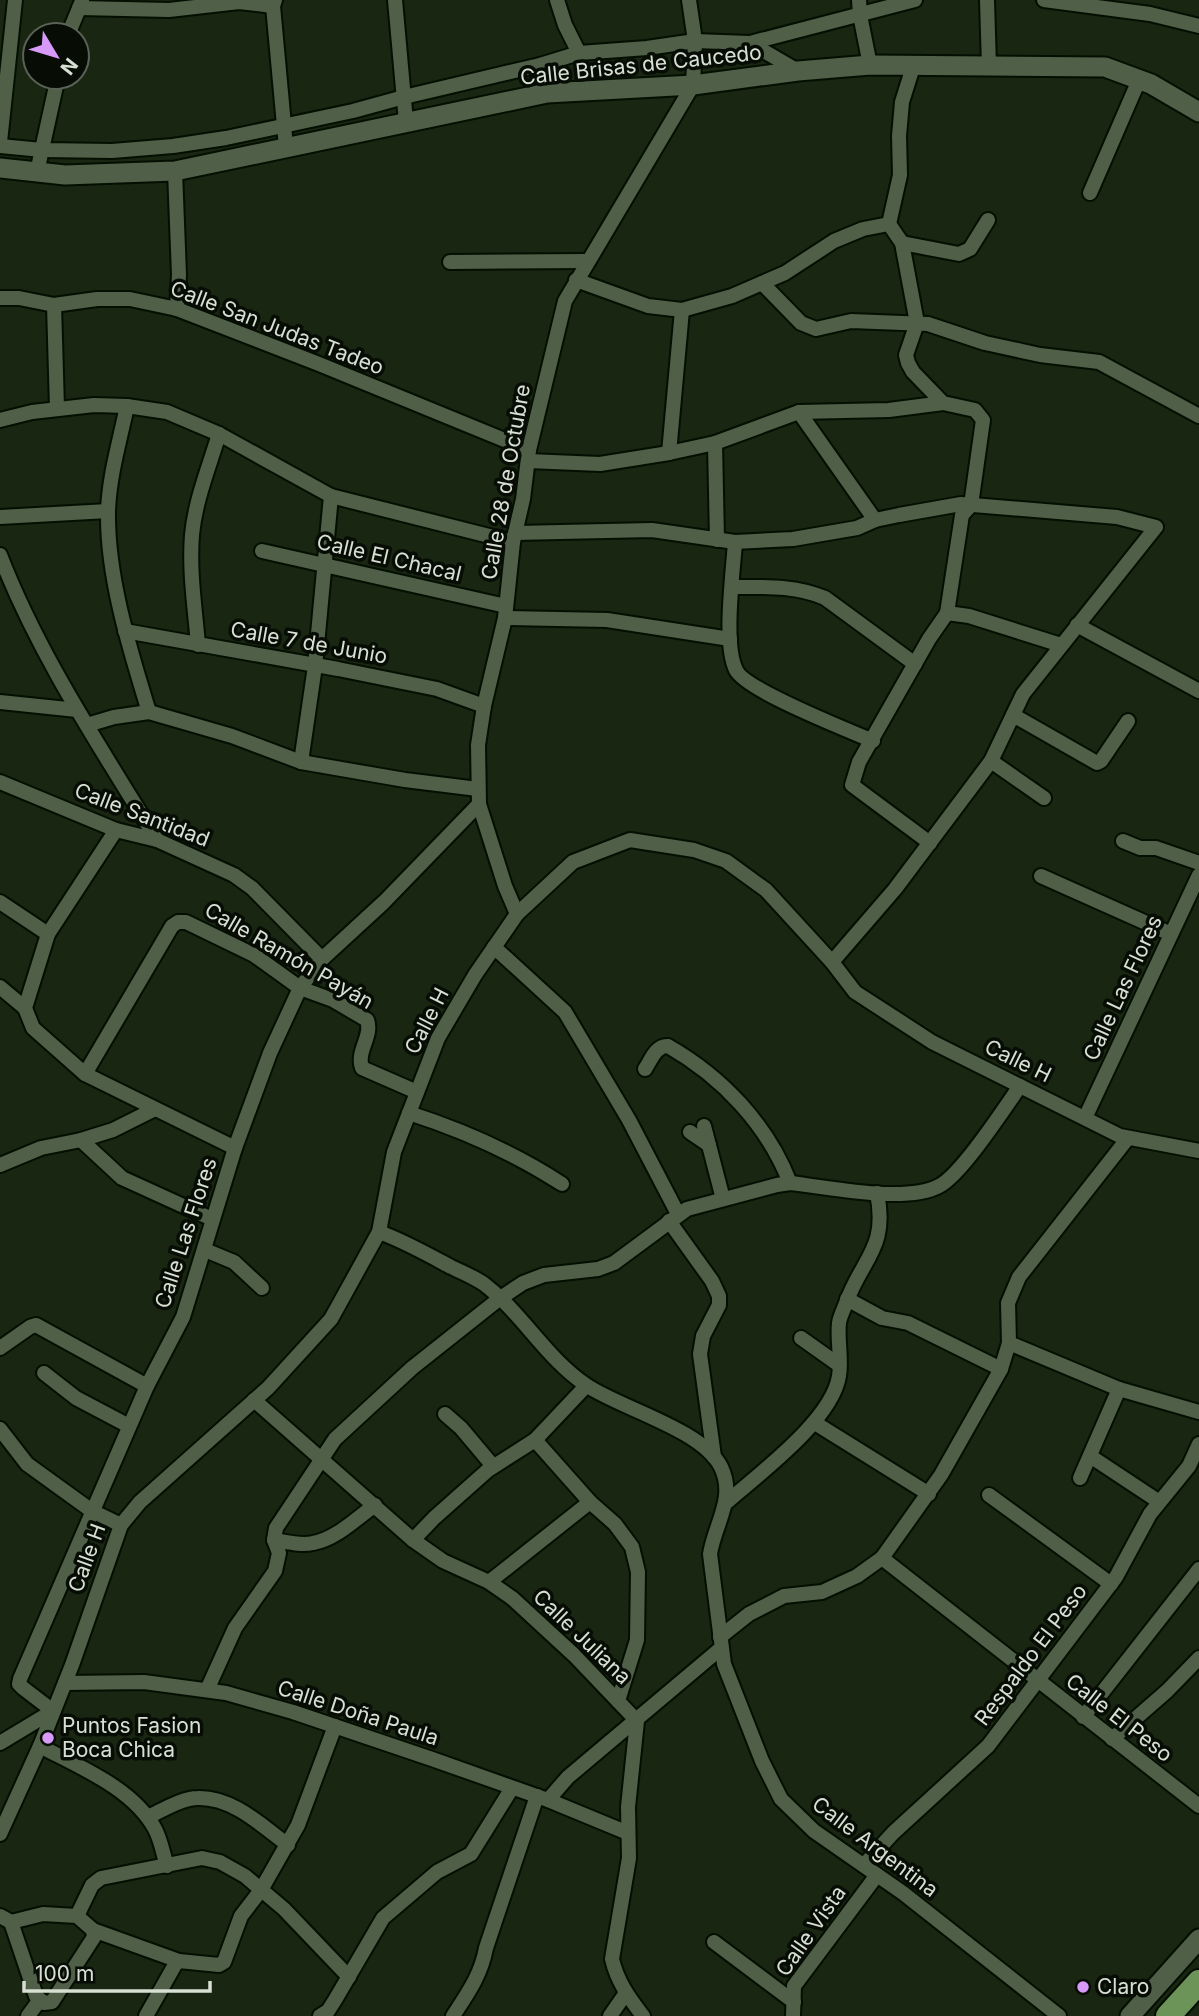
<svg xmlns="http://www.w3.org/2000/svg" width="1199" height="2016" font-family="Inter,sans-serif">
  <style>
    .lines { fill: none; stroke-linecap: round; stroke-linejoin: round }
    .street-casing { stroke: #040f01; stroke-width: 18 }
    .secondary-casing { stroke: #040f01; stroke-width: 23 }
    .highway-casing { stroke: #040f01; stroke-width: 28 }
    .street { stroke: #4f5f48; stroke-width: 14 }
    .secondary { stroke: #4f5f48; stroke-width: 19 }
    .highway { stroke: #6c9458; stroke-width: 24 }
    .poi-dot { fill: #d89af8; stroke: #070d05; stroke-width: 2.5 }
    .labels { text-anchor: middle; stroke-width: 7; stroke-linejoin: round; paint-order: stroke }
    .street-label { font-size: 21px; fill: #d7e0d3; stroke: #070d05 }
    .poi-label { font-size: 21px; fill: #d7e0d3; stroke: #070d05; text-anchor: start }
  </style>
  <rect width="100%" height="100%" fill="#192612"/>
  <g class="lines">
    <g class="street-casing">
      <g id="street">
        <polyline points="275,0 273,6 286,147"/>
        <polyline points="395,0 406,122"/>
        <polyline points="557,0 565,25 579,53"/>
        <polyline points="859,0 860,15 870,65"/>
        <polyline points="987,0 989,66"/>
        <polyline points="1044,0 1150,14 1199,26"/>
        <polyline points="79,8 169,10 239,2 273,6"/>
        <polyline points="68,35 82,1"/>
        <polyline points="750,43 915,0"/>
        <polyline points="540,65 547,93"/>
        <polyline points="0,142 15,0"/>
        <polyline points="0,146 42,150 112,151 173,146 226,138 353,111 404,97 540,65 579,53 647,48 695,41 750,43 798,71"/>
        <polyline points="175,171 179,275 177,309"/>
        <polyline points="37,172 58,77"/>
        <polyline points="1090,193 1139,80"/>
        <polyline points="889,224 902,243 917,323 906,355 908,363 913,372 943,403 975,410 983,420 971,505 962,515 947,613"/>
        <polyline points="902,243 959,254 970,249 988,220"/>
        <polyline points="450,262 587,261"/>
        <polyline points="576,280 648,306 682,310 732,296 785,273 834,241 863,229 889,224 900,175 899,136 902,102 913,67"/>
        <polyline points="762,283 801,323 816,329 851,321 928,324 985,343 1040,355 1099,362 1199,416"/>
        <polyline points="0,298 19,298 54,305 97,299 130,299 177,309 319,364 529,450"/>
        <polyline points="54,305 57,408"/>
        <path d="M127 406C120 440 109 476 108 512 107 577 130 650 149 712"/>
        <polyline points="799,412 875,520"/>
        <polyline points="0,420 32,412 94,405 127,406 167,412 219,434 331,496 513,542"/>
        <polyline points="715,443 717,540"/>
        <polyline points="669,453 682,310"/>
        <polyline points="528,461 600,464 669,453 715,443 799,412 889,410 943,403"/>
        <polyline points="0,517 108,511"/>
        <polyline points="515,533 652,530 735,542 793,539 857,528 875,520 899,515 961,504 1117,517 1156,527 1023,694 991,761 895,889 832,962"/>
        <path d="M735 542C733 573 723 644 736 670 745 690 848 730 873 741"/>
        <polyline points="262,551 506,606"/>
        <path d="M0 555C39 656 101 748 157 840"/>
        <path d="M732 587C764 587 795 585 825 598L915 664"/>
        <polyline points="505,618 607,620 730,639"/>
        <polyline points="1077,625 1199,691"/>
        <polyline points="125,631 338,669 437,689 484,706"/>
        <path d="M198 645C195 608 189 571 192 535 195 501 209 467 219 434"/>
        <polyline points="0,702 77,710"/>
        <polyline points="1013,715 1097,763 1101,761 1128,721"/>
        <polyline points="87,725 114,717 149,712 232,736 301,762 405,780 478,789"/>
        <polyline points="991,761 1044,798"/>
        <polyline points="301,762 315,666 331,496"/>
        <polyline points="0,782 116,830 157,840 234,875 252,888 322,959"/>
        <polyline points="116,830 48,934 25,1008 33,1028 85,1074 235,1148"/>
        <polyline points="1123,841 1140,848 1156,848 1199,863"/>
        <polyline points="930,843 852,785 859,762 929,639 947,613 969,616 1061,645"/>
        <polyline points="1041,876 1171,934"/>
        <polyline points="0,902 48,934"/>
        <polyline points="517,914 505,886 479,804 478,745 484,706 505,618 513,542 523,499 529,450 565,301 693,85 695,41 689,0"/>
        <polyline points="494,947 565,1012 629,1120 678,1214"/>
        <polyline points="0,987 25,1008"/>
        <path d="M645 1069C651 1060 656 1045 668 1046 722 1077 767 1124 790 1183"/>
        <path d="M85 1074 172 926 178 922H186L254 955 300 988 333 1000 367 1020C373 1036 356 1051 362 1068L417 1092"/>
        <path d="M409 1113C465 1131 513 1152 562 1184"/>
        <polyline points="1085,1118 1199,875"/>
        <polyline points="704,1126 723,1199"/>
        <polyline points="690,1132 709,1145"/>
        <polyline points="81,1140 122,1178 212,1219"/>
        <polyline points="0,1165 41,1148 81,1140 113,1130 155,1109"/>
        <polyline points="669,1221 712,1281 719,1296 719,1305 703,1336 700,1354 714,1457"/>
        <path d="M379 1232C404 1241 427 1254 451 1267 462 1272 474 1277 484 1284 522 1313 546 1358 586 1385 619 1408 702 1429 721 1467 736 1498 715 1523 710 1554L724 1664 762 1761 781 1799 814 1831 903 1893 1059 2016"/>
        <polyline points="205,1250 234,1262 262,1288"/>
        <polyline points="847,1299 882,1318 908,1323 1001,1369"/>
        <polyline points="801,1338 839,1365"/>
        <polyline points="1009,1343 1119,1389 1199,1412"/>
        <polyline points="0,1348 30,1327 36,1325 147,1386"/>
        <polyline points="44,1373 76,1398 129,1426"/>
        <path d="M254 1400 413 1540 443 1561 489 1582 512 1598 574 1655 637 1721 628 1807 629 1858 612 1959C617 1981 629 1998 643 2016"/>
        <polyline points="445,1414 461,1428 493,1466"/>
        <polyline points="815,1423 929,1494"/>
        <polyline points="0,1429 27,1464 92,1511 121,1525"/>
        <polyline points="535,1440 590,1502 615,1524 632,1547 638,1572 637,1640 618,1701"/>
        <polyline points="1090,1456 1158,1501"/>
        <polyline points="1080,1478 1119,1389"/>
        <polyline points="989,1495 1111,1584"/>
        <path d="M727 1502C760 1473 832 1420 839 1376 842 1359 837 1340 839 1323 840 1316 844 1309 846 1303 863 1257 888 1248 877 1193"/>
        <path d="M274 1540C287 1542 301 1546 313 1543 336 1539 357 1518 375 1505"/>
        <polyline points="413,1540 434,1518 488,1470 535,1440 586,1386"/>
        <polyline points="882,1558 1199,1806"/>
        <polyline points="489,1582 590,1502"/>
        <polyline points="720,1637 749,1614 784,1596 822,1592 857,1576 882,1558 941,1475 1001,1369 1009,1343 1008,1303 1019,1277 1128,1138"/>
        <polyline points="65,1683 144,1682 226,1693 293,1712 432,1759 548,1800 628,1833"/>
        <path d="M207 1690 235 1628 275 1571 279 1553 274 1540 276 1528 335 1439 412 1368 499 1299 523 1283 544 1275 598 1269 614 1263 687 1209 777 1185 790 1183C828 1187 905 1204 939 1186 961 1175 1004 1109 1020 1086"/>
        <polyline points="1083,1717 1199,1569"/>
        <polyline points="1112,1739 1167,1691 1199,1658"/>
        <polyline points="0,1743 53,1711 23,1688 19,1684 20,1679 147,1386 183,1317 235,1148 270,1053 300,988 322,959 384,902 479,804"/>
        <path d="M40 1746C79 1767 133 1788 155 1829 161 1840 163 1854 167 1866"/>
        <polyline points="548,1800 568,1777 720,1649"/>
        <path d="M148 1817C163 1810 182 1798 198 1798 233 1797 262 1826 288 1845"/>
        <polyline points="0,1834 40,1746 72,1665 121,1525 140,1502 268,1388 331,1319 379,1232 394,1152 438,1038 475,975 517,914 573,862 630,840 694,850 726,861 766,890 832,962 855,992 932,1042 1120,1136 1199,1151"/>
        <polyline points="864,1865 893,1833 988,1746 1116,1577 1150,1514 1189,1466 1199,1444"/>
        <polyline points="0,1916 11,1922 43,1914 77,1916 93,1930 179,1961"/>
        <polyline points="77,1916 92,1885 101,1878 202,1858 220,1862 245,1876 284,1909 349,1977"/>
        <polyline points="11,1922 36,1996 44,2003 52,2002 94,1937 93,1930"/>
        <polyline points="714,1942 794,2002"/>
        <polyline points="28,2016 39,2001"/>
        <polyline points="146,2016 176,1963 179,1961 219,1965 224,1962 241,1916 261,1890 298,1825 335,1726"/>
        <polyline points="320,2016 328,2011 335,2000 383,1918 437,1872 471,1854 512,1788"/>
        <path d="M453 2016C468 1993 481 1975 486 1948L537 1796"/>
        <polyline points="610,2016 626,1993"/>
        <polyline points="793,2016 794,1986 877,1875"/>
      </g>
    </g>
    <g class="secondary-casing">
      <g id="secondary">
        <polyline points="0,168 65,175 175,171 547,93 693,85 798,71 870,65 1105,67 1151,84 1199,112"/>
        <polyline points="1130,2016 1199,1939"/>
      </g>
    </g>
    <g class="highway-casing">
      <polyline id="highway" points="1168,2016 1199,1982"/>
    </g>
    <use href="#street" class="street"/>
    <use href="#secondary" class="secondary"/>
    <use href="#highway" class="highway"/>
  </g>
  <g class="poi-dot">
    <circle cx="48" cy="1738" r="7"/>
    <circle cx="1083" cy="1987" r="7"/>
  </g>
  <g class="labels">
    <g class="street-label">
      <text transform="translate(641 65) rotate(-6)" y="7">Calle Brisas de Caucedo</text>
      <text transform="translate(277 328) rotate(21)" y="7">Calle San Judas Tadeo</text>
      <text transform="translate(506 482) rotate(-80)" y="7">Calle 28 de Octubre</text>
      <text transform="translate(389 558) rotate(13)" y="7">Calle El Chacal</text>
      <text transform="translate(309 643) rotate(10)" y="7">Calle 7 de Junio</text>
      <text transform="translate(142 815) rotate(21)" y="7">Calle Santidad</text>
      <text transform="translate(289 956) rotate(30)" y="7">Calle Ramón Payán</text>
      <text transform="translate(1123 988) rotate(-65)" y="7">Calle Las Flores</text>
      <text transform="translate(427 1021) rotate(-63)" y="7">Calle H</text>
      <text transform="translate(1018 1061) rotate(26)" y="7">Calle H</text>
      <text transform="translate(186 1233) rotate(-72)" y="7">Calle Las Flores</text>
      <text transform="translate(87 1558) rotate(-70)" y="7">Calle H</text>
      <text transform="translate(582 1637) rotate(44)" y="7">Calle Juliana</text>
      <text transform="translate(1031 1655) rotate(-53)" y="7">Respaldo El Peso</text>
      <text transform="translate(358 1713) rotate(18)" y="7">Calle Doña Paula</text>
      <text transform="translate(1119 1718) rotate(38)" y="7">Calle El Peso</text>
      <text transform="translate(875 1847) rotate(37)" y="7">Calle Argentina</text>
      <text transform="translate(811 1931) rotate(-55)" y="7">Calle Vista</text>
    </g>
    <g class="poi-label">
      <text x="62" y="1733">Puntos Fasion<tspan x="62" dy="24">Boca Chica</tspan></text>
      <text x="1097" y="1994">Claro</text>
    </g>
  </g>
  <g transform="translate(56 56) rotate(128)"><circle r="33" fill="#070d05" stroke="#5a6157" stroke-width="2"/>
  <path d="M0-5L12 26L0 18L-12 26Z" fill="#d89af8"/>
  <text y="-10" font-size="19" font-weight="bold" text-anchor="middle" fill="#d7e0d3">N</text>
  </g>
  <path d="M24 1981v10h186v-10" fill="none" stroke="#d7e0d3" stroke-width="3.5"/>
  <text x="35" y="1981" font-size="21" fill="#d7e0d3" stroke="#070d05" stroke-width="5" paint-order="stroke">100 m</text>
</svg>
